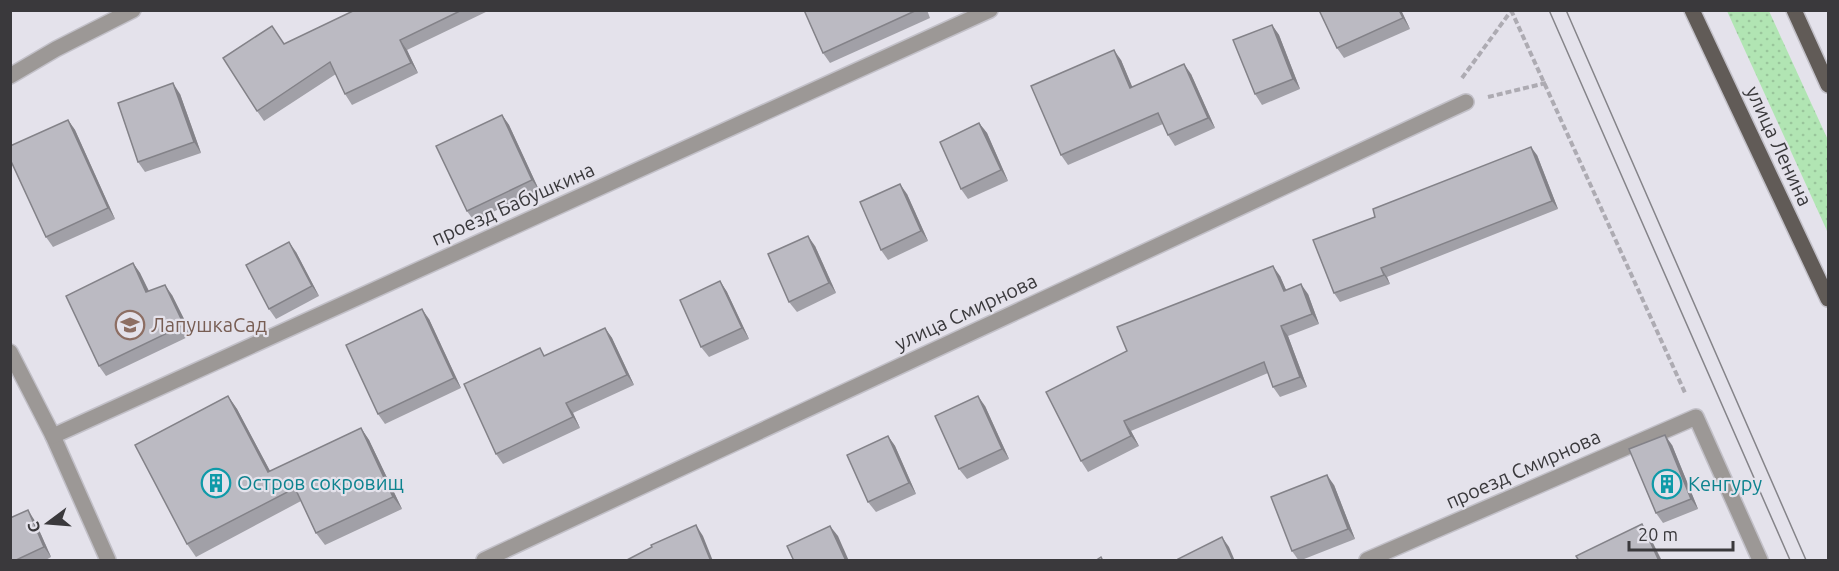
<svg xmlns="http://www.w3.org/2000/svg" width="1839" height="571" font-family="Ubuntu,sans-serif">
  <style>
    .grass { fill: url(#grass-dots) }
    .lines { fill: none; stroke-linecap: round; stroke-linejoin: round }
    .minor-casing { stroke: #c2c0c8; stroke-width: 18 }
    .major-casing { stroke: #c2c0c8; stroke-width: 18 }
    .path { stroke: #adabb2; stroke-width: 4; stroke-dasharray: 6 3; stroke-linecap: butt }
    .minor { stroke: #9c9896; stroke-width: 15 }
    .major { stroke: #615b57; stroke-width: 15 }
    .tram { stroke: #858489; stroke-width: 1.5 }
    .wall { fill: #a1a0a7 }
    .shaded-wall { fill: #838288 }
    .building { fill: #bbbac2; stroke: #838288; stroke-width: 1.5 }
    .labels { text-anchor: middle; stroke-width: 4.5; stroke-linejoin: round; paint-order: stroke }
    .street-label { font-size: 20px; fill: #3a393c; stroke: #e4e2eb }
    .education-label { font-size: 20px; fill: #785e54; stroke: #e4e2eb; text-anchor: start }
    .culture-label { font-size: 20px; fill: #0d838f; stroke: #e4e2eb; text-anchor: start }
  </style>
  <defs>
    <pattern id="grass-dots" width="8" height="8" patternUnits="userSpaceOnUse" patternTransform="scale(1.5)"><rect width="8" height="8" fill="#b1e5b3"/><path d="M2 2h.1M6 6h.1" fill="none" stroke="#99c59b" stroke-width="1.8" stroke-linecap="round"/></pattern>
  </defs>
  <rect width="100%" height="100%" fill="#e4e2eb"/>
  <polygon class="grass" points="1727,11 1769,11 1828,140 1828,233"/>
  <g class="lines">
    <g class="minor-casing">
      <g id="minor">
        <polyline points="10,76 56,49 133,10"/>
        <polyline points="10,352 53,436 108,560"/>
        <polyline points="53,436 990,10"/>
        <polyline points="484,560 1466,102"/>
        <polyline points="1367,560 1696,417 1760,560"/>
      </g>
    </g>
    <g class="major-casing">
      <g id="major">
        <polyline points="1692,10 1828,299"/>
        <polyline points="1794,10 1828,85"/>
      </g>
    </g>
    <g class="path">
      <polyline points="1511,10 1686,395"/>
      <polyline points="1462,78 1511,11"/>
      <polyline points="1488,97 1546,83"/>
    </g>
    <use href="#minor" class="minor"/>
    <use href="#major" class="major"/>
    <g class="tram">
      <polyline points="1549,10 1790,560"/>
      <polyline points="1566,10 1806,560"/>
    </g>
  </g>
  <g class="wall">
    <polygon points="355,10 490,10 407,50 418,73 352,105 345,94 336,74 264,121 257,111 284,44"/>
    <polygon points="804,10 927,10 930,18 830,63 823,53"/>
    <polygon points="1319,10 1401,10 1410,29 1344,58 1337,48"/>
    <polygon points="1272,25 1279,35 1300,89 1262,105 1255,94"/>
    <polygon points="1121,60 1132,87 1191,74 1215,128 1175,146 1168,135 1163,124 1068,165 1061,155"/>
    <polygon points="180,94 201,153 145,172 138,162"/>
    <polygon points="502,115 509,125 539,190 474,221 467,211"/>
    <polygon points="68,120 75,130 115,219 53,247 46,237"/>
    <polygon points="979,123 987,133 1008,181 968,199 961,189"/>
    <polygon points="1537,155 1558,209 1387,277 1390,284 1340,302 1334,293 1375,217"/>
    <polygon points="907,194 928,241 888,260 881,250"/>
    <polygon points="815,246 836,293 797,312 789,302"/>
    <polygon points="296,252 319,296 276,319 269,309"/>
    <polygon points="133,263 140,273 149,291 172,295 192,335 106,376 99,366"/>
    <polygon points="1280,276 1286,290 1308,294 1319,324 1288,336 1307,387 1280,397 1273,387 1268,373 1131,431 1139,446 1088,472 1081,461 1046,392"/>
    <polygon points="720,281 727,292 749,339 709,357 701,347"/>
    <polygon points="429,319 461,388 385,424 378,414"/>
    <polygon points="605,328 612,338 634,385 573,413 580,428 503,464 496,454 545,356"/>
    <polygon points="228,396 237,409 270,471 361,428 369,440 402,509 325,545 316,533 301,501 196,557 187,544"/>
    <polygon points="985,406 1009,459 967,479 959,469"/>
    <polygon points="888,436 895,446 916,494 876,512 868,502"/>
    <polygon points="1672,445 1698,509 1663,523 1656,513"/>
    <polygon points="1334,485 1355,539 1299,561 1292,551"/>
    <polygon points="35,521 51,557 44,561 10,561"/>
  </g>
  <g class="shaded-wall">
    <polygon points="1399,10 1401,10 1410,29 1403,18"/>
    <polygon points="1272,25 1279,35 1300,89 1293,79"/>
    <polygon points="400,40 407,50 418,73 411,63"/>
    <polygon points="1114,50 1121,60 1137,98 1130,88"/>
    <polygon points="1184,64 1191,74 1215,128 1208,118"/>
    <polygon points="173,83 180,94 201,153 194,142"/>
    <polygon points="502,115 509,125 539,190 532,180"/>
    <polygon points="68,120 75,130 115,219 108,208"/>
    <polygon points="979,123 987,133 1008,181 1001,170"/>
    <polygon points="1531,147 1537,155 1558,209 1552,201"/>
    <polygon points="900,184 907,194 928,241 921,231"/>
    <polygon points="808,236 815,246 836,293 829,283"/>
    <polygon points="289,242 296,252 319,296 312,286"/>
    <polygon points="133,263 140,273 154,302 146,292"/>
    <polygon points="1273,266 1280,276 1291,301 1284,291"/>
    <polygon points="1381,268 1387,277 1390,284 1384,275"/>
    <polygon points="720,281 727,292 749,339 742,328"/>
    <polygon points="1301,284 1308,294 1319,324 1312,314"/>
    <polygon points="165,285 172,295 192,335 184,325"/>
    <polygon points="422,309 429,319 461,388 454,378"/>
    <polygon points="1281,326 1288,336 1307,387 1300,377"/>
    <polygon points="605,328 612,338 634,385 627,375"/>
    <polygon points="228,396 237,409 277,484 268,472"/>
    <polygon points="978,396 985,406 1009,459 1002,449"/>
    <polygon points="566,403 573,413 580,428 573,417"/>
    <polygon points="1124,421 1131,431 1139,446 1131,436"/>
    <polygon points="361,428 369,440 402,509 393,497"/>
    <polygon points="1665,435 1672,445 1698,509 1691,499"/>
    <polygon points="888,436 895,446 916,494 909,483"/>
    <polygon points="1327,475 1334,485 1355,539 1348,529"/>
    <polygon points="28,510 35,521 51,557 44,547"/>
    <polygon points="1642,524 1649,535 1662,561 1659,561"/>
    <polygon points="696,525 703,536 713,561 711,561 710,559"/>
    <polygon points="830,526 838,536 849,561 846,561"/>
    <polygon points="1222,537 1229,547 1235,561 1233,561"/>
  </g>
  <g class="building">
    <polygon points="355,10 462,10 400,40 411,63 345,94 330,62 257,111 223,58 272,26 284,44"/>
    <polygon points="804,10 917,10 823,53"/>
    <polygon points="1319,10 1399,10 1403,18 1337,48"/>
    <polygon points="1272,25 1293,79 1255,94 1233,40"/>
    <polygon points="1114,50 1130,88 1184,64 1208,118 1168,135 1158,113 1061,155 1031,86"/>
    <polygon points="173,83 194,142 138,162 118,103"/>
    <polygon points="502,115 532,180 467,211 436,146"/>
    <polygon points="68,120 108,208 46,237 10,159 10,146"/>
    <polygon points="979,123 1001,170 961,189 940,142"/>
    <polygon points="1531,147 1552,201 1381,268 1384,275 1334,293 1313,240 1375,217 1373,209"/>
    <polygon points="900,184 921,231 881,250 860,202"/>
    <polygon points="808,236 829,283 789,302 768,254"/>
    <polygon points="289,242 312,286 269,309 246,265"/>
    <polygon points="133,263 146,292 165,285 184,325 99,366 66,296"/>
    <polygon points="1273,266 1284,291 1301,284 1312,314 1281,326 1300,377 1273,387 1264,362 1124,421 1131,436 1081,461 1046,392 1127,351 1117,327"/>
    <polygon points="720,281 742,328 701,347 680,300"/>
    <polygon points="422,309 454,378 378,414 346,345"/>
    <polygon points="605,328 627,375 566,403 573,417 496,454 464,384 540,348 544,356"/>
    <polygon points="228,396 268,472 361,428 393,497 316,533 295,488 187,544 135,445"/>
    <polygon points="978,396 1002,449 959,469 935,416"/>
    <polygon points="1665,435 1691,499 1656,513 1629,449"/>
    <polygon points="888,436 909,483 868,502 847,455"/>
    <polygon points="1327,475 1348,529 1292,551 1271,497"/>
    <polygon points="28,510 44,547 14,561 10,561 10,518"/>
    <polygon points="1642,524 1659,561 1579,561 1576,556"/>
    <polygon points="696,525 710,559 707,561 625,561 652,547 651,545"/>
    <polygon points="830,526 846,561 794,561 787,546"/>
    <polygon points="1222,537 1233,561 1179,561 1178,559"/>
    <polygon points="1101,557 1103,561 1095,561"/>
  </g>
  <defs>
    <g id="school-ring" transform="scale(1.5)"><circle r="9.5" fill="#e4e2eb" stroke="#8d6e63" stroke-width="1.5"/><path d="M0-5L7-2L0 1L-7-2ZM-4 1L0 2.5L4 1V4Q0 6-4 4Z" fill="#8d6e63"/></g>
    <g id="building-ring" transform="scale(1.5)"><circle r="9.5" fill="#e4e2eb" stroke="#0f9aa8" stroke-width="1.5"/><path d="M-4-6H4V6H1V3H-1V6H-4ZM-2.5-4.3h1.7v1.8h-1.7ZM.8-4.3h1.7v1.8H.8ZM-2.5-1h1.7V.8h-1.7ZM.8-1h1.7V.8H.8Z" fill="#0f9aa8"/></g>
  </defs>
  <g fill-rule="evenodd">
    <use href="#school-ring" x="130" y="325"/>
    <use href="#building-ring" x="216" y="483"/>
    <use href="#building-ring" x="1667" y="484"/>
  </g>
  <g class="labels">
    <g class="street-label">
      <text transform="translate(1779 146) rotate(65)" y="7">улица Ленина</text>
      <text transform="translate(513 204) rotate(-24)" y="7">проезд Бабушкина</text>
      <text transform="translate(966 312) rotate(-25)" y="7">улица Смирнова</text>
      <text transform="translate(1523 469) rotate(-24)" y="7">проезд Смирнова</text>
    </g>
    <g class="education-label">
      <text x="151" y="332">ЛапушкаСад</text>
    </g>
    <g class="culture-label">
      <text x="237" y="490">Остров сокровищ</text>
      <text x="1688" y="491">Кенгуру</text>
    </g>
  </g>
  <rect width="1839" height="571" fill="none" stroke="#3a393c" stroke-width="24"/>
  <g transform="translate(48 523) rotate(254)" stroke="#e4e2eb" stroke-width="4.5" paint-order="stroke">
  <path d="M0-4.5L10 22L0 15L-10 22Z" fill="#3a393c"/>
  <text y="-9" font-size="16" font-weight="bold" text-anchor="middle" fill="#3a393c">С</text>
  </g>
  <path d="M1629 541v9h104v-9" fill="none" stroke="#3a393c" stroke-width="3"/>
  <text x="1638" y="541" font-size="18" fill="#3a393c" stroke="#e4e2eb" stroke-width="4.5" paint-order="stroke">20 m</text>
</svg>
